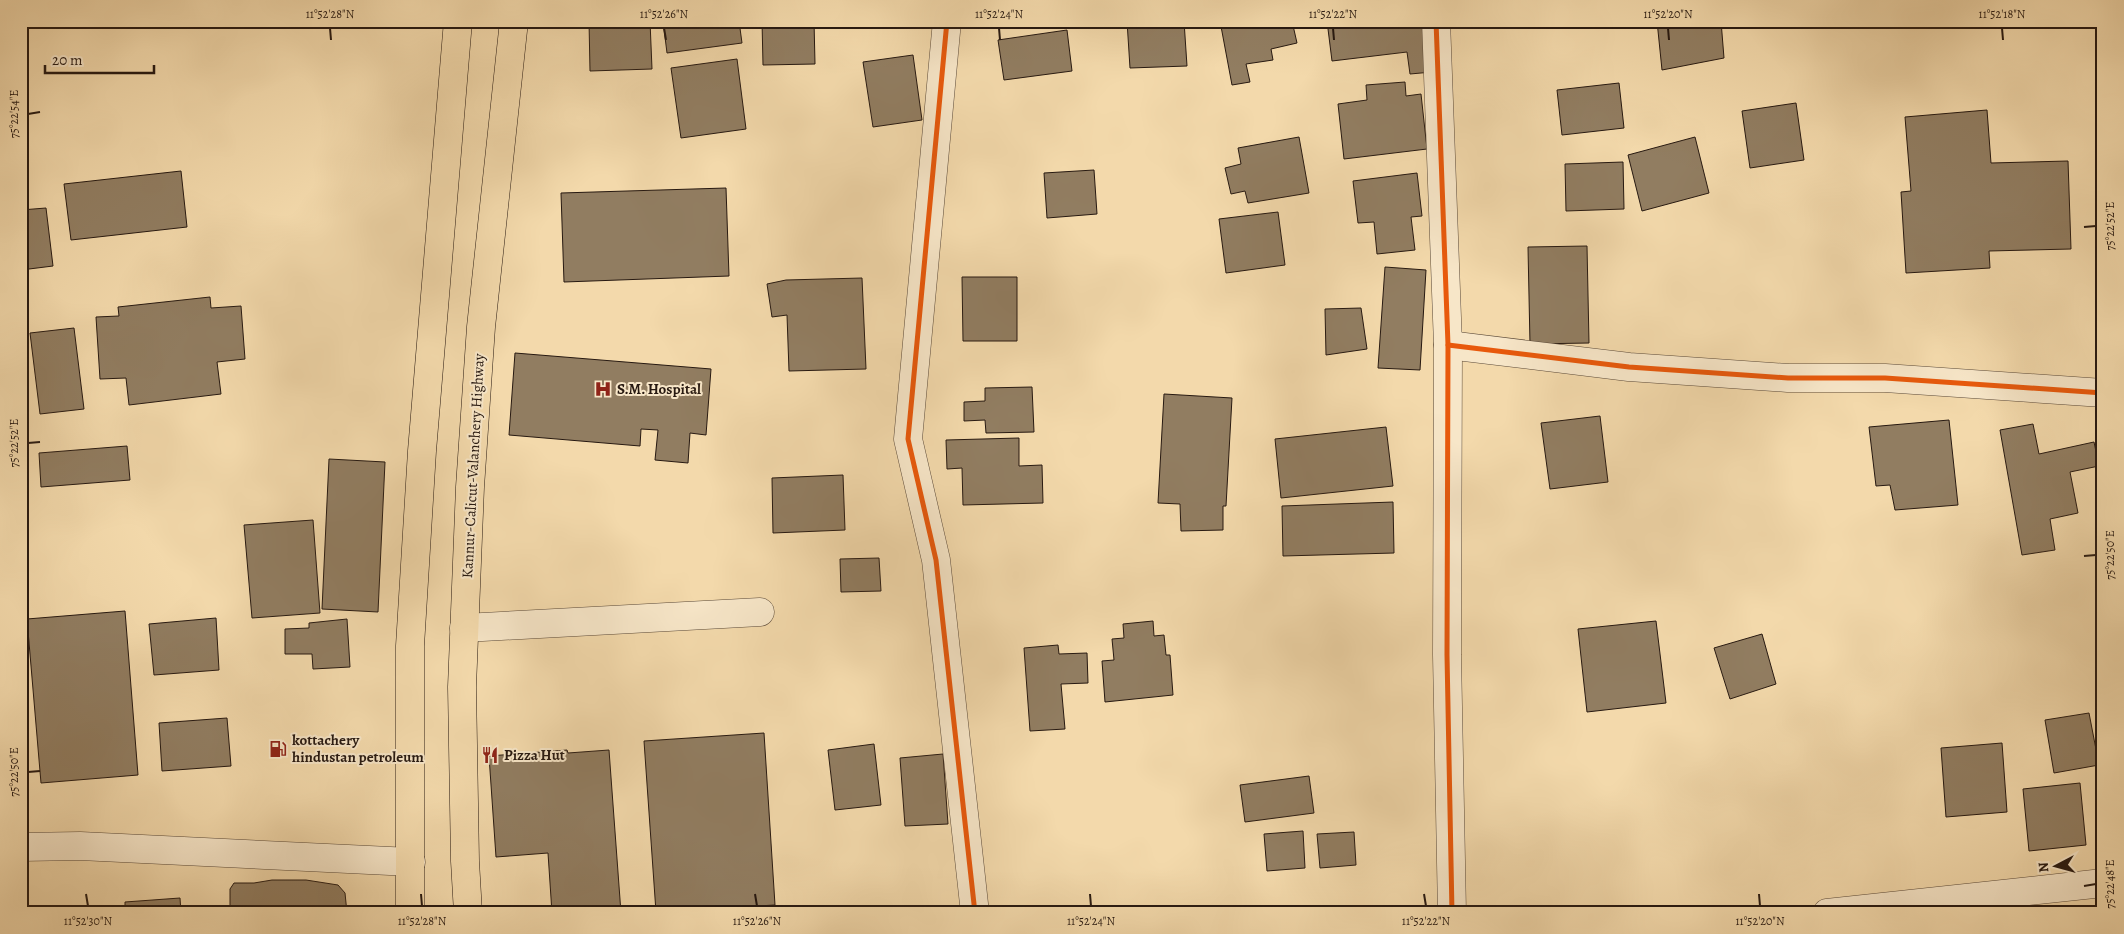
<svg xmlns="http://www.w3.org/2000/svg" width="2124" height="934" font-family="Alegreya,serif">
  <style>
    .building { fill: #917d61; stroke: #271911 }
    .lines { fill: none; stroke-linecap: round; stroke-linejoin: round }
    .street-casing { stroke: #5a4938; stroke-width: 29 }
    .highway-casing { stroke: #271911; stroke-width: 29 }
    .street { stroke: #f7e6c8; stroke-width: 28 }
    .highway { stroke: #f3d9ab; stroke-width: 28 }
    .cycleway-casing { stroke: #f7e6c8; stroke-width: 8 }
    .cycleway { stroke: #e8590c; stroke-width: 5 }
    .ticks { fill: none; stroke: #271911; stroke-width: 2 }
    .labels { text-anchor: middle; stroke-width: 4; stroke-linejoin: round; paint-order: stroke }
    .poi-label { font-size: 15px; font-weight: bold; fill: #271911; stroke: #f7e6c8; text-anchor: start }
    .street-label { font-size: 15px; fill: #271911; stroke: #f7e6c8 }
    .neatline { fill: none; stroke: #271911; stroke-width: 2 }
    .ticks-label { font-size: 12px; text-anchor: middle; fill: #271911 }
  </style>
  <rect width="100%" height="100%" fill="#f3d9ab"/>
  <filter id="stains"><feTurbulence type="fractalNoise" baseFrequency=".004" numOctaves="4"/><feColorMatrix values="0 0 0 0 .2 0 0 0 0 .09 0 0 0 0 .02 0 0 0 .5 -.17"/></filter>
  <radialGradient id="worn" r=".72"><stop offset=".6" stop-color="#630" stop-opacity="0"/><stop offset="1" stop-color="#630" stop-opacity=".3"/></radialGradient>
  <g class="building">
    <polygon points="589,21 650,21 652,69 590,71"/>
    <polygon points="663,21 739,21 742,43 667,53"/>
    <polygon points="762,21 814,21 815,64 763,65"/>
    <polygon points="1127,21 1184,21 1187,66 1130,68"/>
    <polygon points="1220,21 1292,21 1297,43 1271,49 1273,60 1246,64 1250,82 1232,85"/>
    <polygon points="1327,21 1404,21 1404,23 1424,21 1432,72 1410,74 1407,52 1332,61"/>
    <polygon points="1657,21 1721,21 1724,58 1662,70"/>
    <polygon points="1067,30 1072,71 1004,80 998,40"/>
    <polygon points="913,55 922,120 873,127 863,62"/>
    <polygon points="737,59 746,129 681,138 671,68"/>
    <polygon points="1405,82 1406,96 1421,94 1427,149 1344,159 1338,104 1367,100 1366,85"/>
    <polygon points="1619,83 1624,128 1562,135 1557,90"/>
    <polygon points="1796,103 1804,160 1750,168 1742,111"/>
    <polygon points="1987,110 1991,163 2068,161 2071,249 1989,251 1990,268 1906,273 1901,192 1911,191 1905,117"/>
    <polygon points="1299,137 1309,193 1248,203 1245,191 1231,194 1225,168 1241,164 1238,148"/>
    <polygon points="1695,137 1709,193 1642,211 1628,155"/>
    <polygon points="1623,162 1624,209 1566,211 1565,164"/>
    <polygon points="1094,170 1097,214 1047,218 1044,173"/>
    <polygon points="181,171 187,227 71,240 64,184"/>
    <polygon points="1417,173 1422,216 1411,217 1415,250 1377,254 1374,222 1358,223 1353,181"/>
    <polygon points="726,188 729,276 564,282 561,193"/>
    <polygon points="46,208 53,266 21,270 21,210"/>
    <polygon points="1278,212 1285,265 1226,273 1219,219"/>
    <polygon points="1587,246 1589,343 1530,344 1528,247"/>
    <polygon points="1385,267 1426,270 1420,370 1378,368"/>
    <polygon points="962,277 1017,277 1017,341 963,341"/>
    <polygon points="862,278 866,369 789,371 787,315 772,317 767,284 786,280"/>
    <polygon points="210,297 211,308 241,306 245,359 217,362 221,394 129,405 126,378 100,379 96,317 119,316 118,307"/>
    <polygon points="1361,308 1367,349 1326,355 1325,309"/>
    <polygon points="74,328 84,409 40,414 30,333"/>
    <polygon points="515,353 711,369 706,435 690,433 688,463 655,460 658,430 641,429 640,446 509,435"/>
    <polygon points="1032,387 1034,432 986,433 985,420 964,421 964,402 985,401 985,388"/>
    <polygon points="1164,394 1232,398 1226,506 1223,506 1223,530 1181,531 1180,504 1158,503"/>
    <polygon points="1600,416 1608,482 1550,489 1541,423"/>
    <polygon points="1949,420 1958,505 1895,510 1890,485 1876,486 1869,427"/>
    <polygon points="2033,424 2039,454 2094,442 2099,466 2070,472 2078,513 2050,519 2055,550 2022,555 2000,430"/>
    <polygon points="1386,427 1393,486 1281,498 1275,439"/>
    <polygon points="1019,438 1019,466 1042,465 1043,503 963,505 962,468 947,469 946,440"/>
    <polygon points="127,446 130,480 41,487 39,453"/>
    <polygon points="329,459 385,462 378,612 322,609"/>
    <polygon points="843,475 845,530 773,533 772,478"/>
    <polygon points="1393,502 1394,553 1283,556 1282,506"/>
    <polygon points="313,520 320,613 252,618 244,525"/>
    <polygon points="879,558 881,591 841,592 840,559"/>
    <polygon points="125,611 138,775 41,783 27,619"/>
    <polygon points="216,618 219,670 154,675 149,624"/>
    <polygon points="347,619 350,667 313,669 312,654 285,654 285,629 309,628 309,623"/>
    <polygon points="1153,621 1154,636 1164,635 1166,655 1170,655 1173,695 1105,702 1102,661 1114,660 1112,639 1124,638 1123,624"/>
    <polygon points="1656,621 1666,703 1587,712 1578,629"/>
    <polygon points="1762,634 1776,684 1730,699 1714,648"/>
    <polygon points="1058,645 1059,654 1087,653 1088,683 1061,684 1065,729 1030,731 1024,648"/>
    <polygon points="2089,713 2099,765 2054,773 2045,720"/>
    <polygon points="227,718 231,766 162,771 159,723"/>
    <polygon points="764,733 775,905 656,912 644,741"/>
    <polygon points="2002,743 2007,812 1946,817 1941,748"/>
    <polygon points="874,744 881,805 835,810 828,750"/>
    <polygon points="567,750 568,753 609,750 621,913 552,913 548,853 496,857 489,756"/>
    <polygon points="943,754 948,824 905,826 900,758"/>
    <polygon points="1309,776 1314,813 1245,822 1240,785"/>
    <polygon points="2080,783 2086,845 2029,851 2023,789"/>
    <polygon points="1303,831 1305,868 1267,871 1264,834"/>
    <polygon points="1354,832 1356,865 1320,868 1317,834"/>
    <polygon points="272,880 306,880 338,885 345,893 347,913 230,913 230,889 234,883 254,883"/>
    <polygon points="180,898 181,913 125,913 125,902"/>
  </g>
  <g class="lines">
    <g class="street-casing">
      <g id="street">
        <polyline points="947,21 908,439 936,560 975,913"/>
        <polyline points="1436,21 1448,345 1447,655 1452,913"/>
        <polyline points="1448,345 1629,367 1788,378 1885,378 2103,393"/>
        <polyline points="464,628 760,612"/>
        <polyline points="21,847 80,846 411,862"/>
        <polyline points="1827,913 2103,883"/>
      </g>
    </g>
    <g class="highway-casing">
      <g id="highway">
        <polyline points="410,913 410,646 422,451 458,21"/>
        <polyline points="468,913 465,861 462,687 470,487 481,327 514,21"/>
      </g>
    </g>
    <use href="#street" class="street"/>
    <use href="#highway" class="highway"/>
    <g class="cycleway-casing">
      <g id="cycleway">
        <polyline points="947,21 908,439 936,560 975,913"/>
        <polyline points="1436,21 1448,345 1447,655 1452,913"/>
        <polyline points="1448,345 1629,367 1788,378 1885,378 2103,393"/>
      </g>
    </g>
    <use href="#cycleway" class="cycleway"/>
  </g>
  <path class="ticks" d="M330 28 331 40M664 28 666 40M999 28 1000 40M1333 28 1334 40M1668 28 1669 40M2002 28 2003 40M28 114 40 112M2084 227 2096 226M28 443 40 442M2084 556 2096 555M28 772 40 771M2084 886 2096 884M86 894 88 906M421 894 422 906M755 894 757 906M1090 894 1091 906M1424 894 1426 906M1759 894 1760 906"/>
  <defs>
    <g id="hospital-bare" transform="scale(1.35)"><path d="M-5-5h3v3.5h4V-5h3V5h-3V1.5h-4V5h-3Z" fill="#8f2418" stroke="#f7e6c8" stroke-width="2.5" paint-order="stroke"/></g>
    <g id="fuel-bare" transform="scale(1.35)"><path d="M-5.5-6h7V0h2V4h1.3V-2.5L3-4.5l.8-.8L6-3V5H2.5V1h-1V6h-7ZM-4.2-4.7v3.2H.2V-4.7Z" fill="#8f2418" stroke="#f7e6c8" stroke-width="2.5" paint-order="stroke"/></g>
    <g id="restaurant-bare" transform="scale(1.35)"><path d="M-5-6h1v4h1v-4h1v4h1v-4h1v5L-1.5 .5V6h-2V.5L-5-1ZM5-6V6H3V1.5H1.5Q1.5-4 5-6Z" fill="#8f2418" stroke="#f7e6c8" stroke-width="2.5" paint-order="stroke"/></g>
  </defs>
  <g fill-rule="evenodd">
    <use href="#hospital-bare" x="603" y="389"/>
    <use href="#fuel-bare" x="278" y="749"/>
    <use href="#restaurant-bare" x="490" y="755"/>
  </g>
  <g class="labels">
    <g class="poi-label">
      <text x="617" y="394">S.M. Hospital</text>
      <text x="292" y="745">kottachery<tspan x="292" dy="17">hindustan petroleum</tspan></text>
      <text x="504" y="760">Pizza Hut</text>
    </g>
    <g class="street-label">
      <text transform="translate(473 466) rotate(-87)" y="5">Kannur-Calicut-Valanchery Highway</text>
    </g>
  </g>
  <rect width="2124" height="934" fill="none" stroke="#f3d9ab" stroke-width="55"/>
  <g transform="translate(2056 866) rotate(264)" stroke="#f7e6c8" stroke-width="4" paint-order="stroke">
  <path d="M0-4L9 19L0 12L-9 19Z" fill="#271911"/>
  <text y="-8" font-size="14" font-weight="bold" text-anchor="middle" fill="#271911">N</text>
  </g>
  <path d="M45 65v8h109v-8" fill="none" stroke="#271911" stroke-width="2.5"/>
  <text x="52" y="65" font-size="15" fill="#271911" stroke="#f7e6c8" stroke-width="4" paint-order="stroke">20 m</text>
  <rect x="28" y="28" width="2068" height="878" class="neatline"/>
  <g class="ticks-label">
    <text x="330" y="18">11°52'28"N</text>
    <text x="664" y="18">11°52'26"N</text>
    <text x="999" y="18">11°52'24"N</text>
    <text x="1333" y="18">11°52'22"N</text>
    <text x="1668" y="18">11°52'20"N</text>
    <text x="2002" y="18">11°52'18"N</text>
    <text transform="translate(14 114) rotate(-90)" y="4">75°22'54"E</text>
    <text transform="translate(2110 226) rotate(-90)" y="4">75°22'52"E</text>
    <text transform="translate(14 443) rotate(-90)" y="4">75°22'52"E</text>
    <text transform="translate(2110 555) rotate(-90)" y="4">75°22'50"E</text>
    <text transform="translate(14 772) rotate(-90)" y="4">75°22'50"E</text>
    <text transform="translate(2110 884) rotate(-90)" y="4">75°22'48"E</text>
    <text x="88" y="925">11°52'30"N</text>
    <text x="422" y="925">11°52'28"N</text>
    <text x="757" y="925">11°52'26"N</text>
    <text x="1091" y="925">11°52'24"N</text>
    <text x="1426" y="925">11°52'22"N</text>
    <text x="1760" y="925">11°52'20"N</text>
  </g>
  <rect width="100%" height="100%" filter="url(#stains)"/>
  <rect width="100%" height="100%" fill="url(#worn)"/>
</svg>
